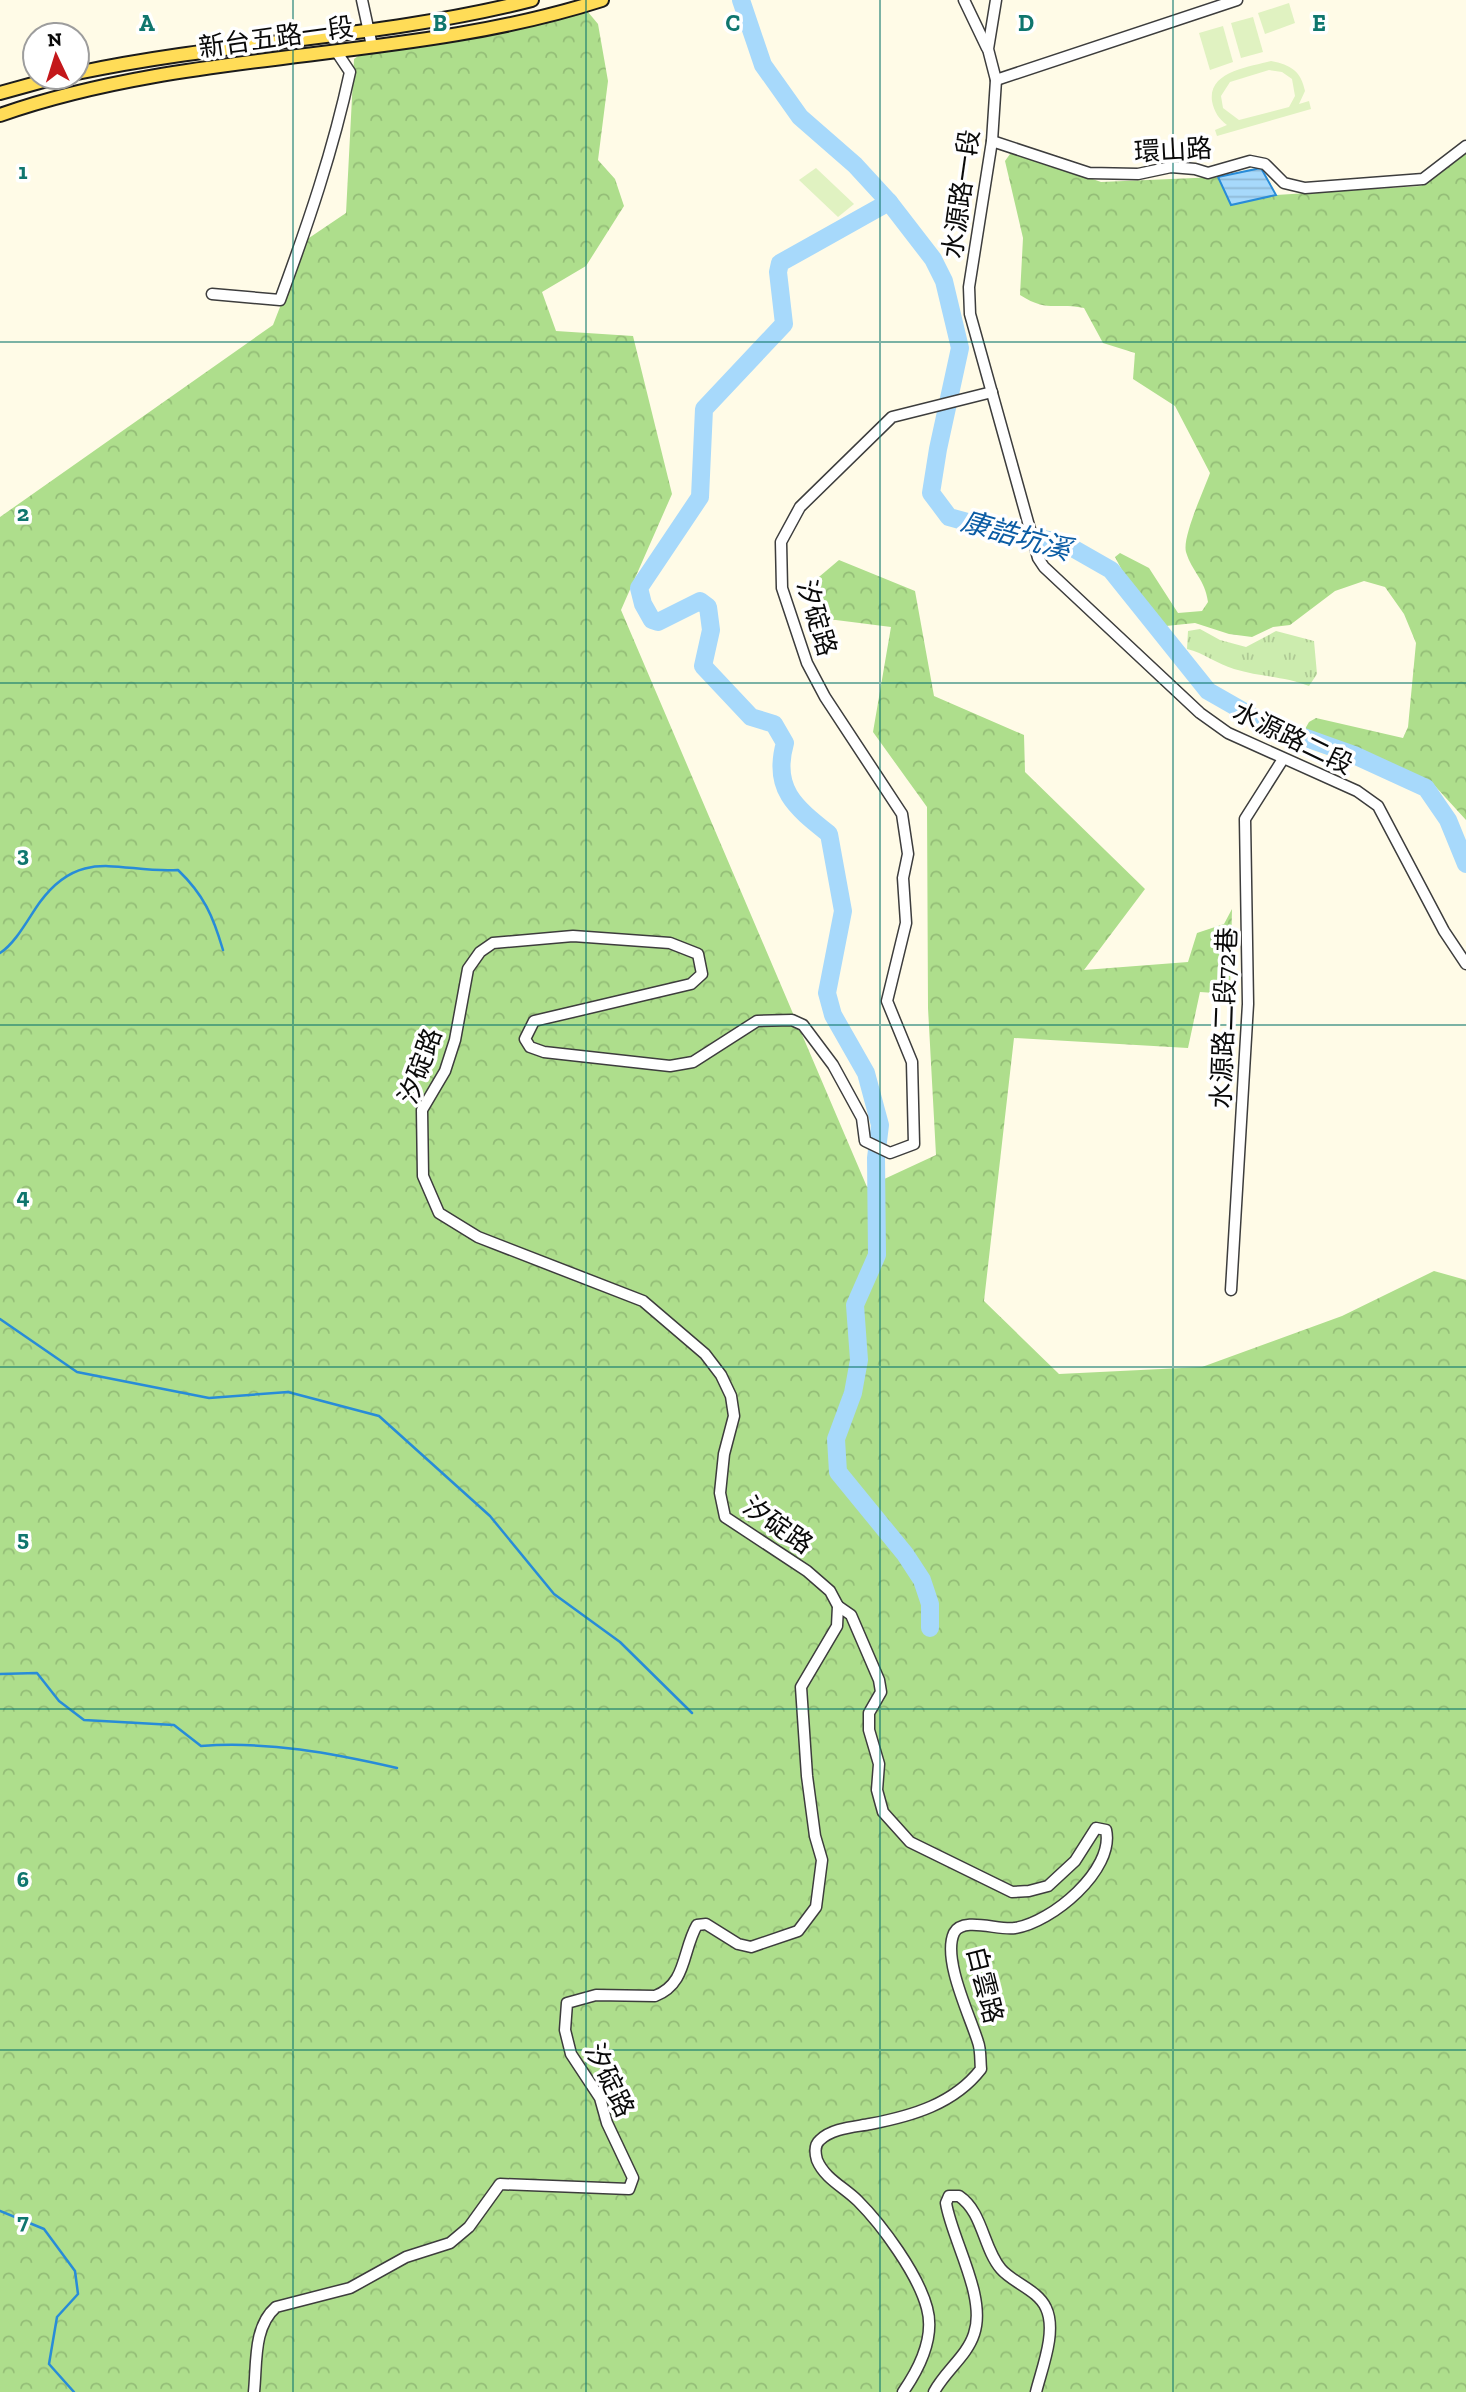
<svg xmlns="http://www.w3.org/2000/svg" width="1466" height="2392" font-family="'Zilla Slab','Noto Sans TC',serif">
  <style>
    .forest { fill: url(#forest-crowns) }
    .park { fill: url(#park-tufts) }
    .pitch { fill: #e0f2c1; fill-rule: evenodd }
    .water { fill: url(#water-rules); stroke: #288cd8; stroke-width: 2 }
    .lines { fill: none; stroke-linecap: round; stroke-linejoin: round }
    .stream { stroke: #288cd8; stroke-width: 2.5 }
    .river { stroke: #a7d9fb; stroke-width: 18 }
    .minor-casing { stroke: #3d3d3d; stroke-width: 13 }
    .major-casing { stroke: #1b1b1b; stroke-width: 16 }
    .minor { stroke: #fff; stroke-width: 10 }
    .major { stroke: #ffdc57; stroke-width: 12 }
    .grid { fill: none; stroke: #0f766e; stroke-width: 2; stroke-opacity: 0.55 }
    .labels { text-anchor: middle; stroke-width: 7; stroke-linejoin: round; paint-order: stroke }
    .street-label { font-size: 26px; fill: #0a0a0a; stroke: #fff }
    .water-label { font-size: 28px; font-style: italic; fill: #0b5ca4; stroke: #fff }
    .grid-label { font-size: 23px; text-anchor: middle; font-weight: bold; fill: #0f766e; stroke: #fff; stroke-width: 7; stroke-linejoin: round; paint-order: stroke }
  </style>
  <defs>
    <pattern id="forest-crowns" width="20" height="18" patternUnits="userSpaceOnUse" patternTransform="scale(1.75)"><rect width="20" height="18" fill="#aede8c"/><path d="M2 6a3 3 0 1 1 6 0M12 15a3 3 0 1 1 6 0" fill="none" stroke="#94bd77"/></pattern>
    <pattern id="park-tufts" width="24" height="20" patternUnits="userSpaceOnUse" patternTransform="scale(1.75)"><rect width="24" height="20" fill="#ccecae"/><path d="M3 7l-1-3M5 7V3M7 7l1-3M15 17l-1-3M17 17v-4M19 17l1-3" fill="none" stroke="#aec994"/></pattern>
    <pattern id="water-rules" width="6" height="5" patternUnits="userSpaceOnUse" patternTransform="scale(1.75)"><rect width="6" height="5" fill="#a7d9fb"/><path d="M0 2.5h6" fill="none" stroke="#8eb9d6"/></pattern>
  </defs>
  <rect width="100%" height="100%" fill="#fffbe7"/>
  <g class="forest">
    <polygon points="583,6 598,24 608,81 598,160 615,179 624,206 586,266 542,292 556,331 633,336 672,494 621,610 867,1187 936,1155 928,1008 927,807 873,732 891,627 828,619 800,593 839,560 915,591 934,696 1024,735 1025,772 1145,889 1084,970 1188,962 1197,933 1224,924 1232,909 1230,994 1200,992 1188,1048 1014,1038 984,1301 1059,1374 1202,1367 1342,1316 1434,1271 1466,1280 1466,2392 0,2392 0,517 273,325 306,240 346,213 354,59 372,46"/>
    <path d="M1466 152V820L1435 786 1305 729 1309 722 1316 718 1403 738 1408 727 1416 643 1404 614 1385 587 1364 581 1335 591 1290 625 1273 627 1252 637 1229 634 1195 623 1166 626 1125 576 1115 557 1120 553 1149 568 1178 613 1202 611 1208 602C1205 579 1192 572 1186 552 1182 537 1204 490 1210 473L1175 406 1133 379 1135 353 1103 343 1084 308C1055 302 1048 313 1020 295L1023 238 1005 161 1010 154H1022L1101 182 1218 177 1232 205 1276 195 1421 186Z"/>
  </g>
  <path class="park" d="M1200 629 1220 640 1246 647 1276 631 1314 641 1317 674 1309 686C1284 676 1260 677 1234 669 1217 664 1204 653 1187 649L1188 631Z"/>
  <g class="pitch">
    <polygon points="1289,3 1295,23 1265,34 1258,13"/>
    <polygon points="1253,17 1263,52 1241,58 1231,23"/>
    <polygon points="1223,26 1233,62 1210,70 1199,33"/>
    <path d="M1271 61C1291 65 1301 71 1305 91L1299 104 1309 101 1311 109 1217 136 1215 130 1227 125C1219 119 1214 112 1212 101 1208 71 1250 67 1271 61ZM1269 70 1282 72 1292 79 1295 96 1289 107 1239 120 1223 108 1221 96 1230 82Z"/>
    <polygon points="816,168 854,204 838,217 799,180"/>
  </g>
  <polygon class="water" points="1261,168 1276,195 1231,205 1218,177"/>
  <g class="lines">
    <g class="stream">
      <path d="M0 953C16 943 29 917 40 902 82 845 122 874 178 870 204 895 213 916 223 950"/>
      <polyline points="0,1319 77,1372 209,1398 288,1392 379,1416 490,1516 554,1594 620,1642 692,1713"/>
      <path d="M0 1674 37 1673 59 1701 84 1720 174 1725 201 1746C268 1741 332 1753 397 1768"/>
      <polyline points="0,2211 44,2229 75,2271 78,2294 57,2317 49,2364 74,2392"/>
    </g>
    <g class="river">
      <polyline points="741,0 763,65 800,117 855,165 889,202 933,259 944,281 960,348 938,449 931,493 949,517 1015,535 1062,542 1111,570 1208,691 1264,723 1354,755 1426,788 1448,820 1466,864"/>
      <path d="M889 202 780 263 778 272 784 324 704 409 700 497 639 588 643 604 652 620 658 622 700 601 708 607 711 630 703 666 751 717 774 724 785 743C772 789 795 807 829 834L843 911 827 993 833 1015 866 1073 880 1125 876 1158 877 1255 855 1305 859 1360 853 1393 836 1439 838 1472 905 1554 922 1580 930 1604V1628"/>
    </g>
    <g class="minor-casing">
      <g id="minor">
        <polyline points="362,0 372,46"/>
        <polyline points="964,0 987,48"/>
        <polyline points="996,0 988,49 996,80 992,141 969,287 970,314 1038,558 1044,567 1200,713 1228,733 1357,791 1378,806 1444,931 1466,964"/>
        <polyline points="996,80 1237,0"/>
        <polyline points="992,141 1089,173 1138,174 1171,167 1195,169 1208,173 1250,161 1265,164 1284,183 1305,188 1423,179 1466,146"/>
        <path d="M212 294 280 300C308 224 333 151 350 72L336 51"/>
        <polyline points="1231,1290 1248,1004 1245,819 1283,759"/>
        <path d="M838 1606 851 1615 879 1680 881 1692 869 1713V1730L879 1764 877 1790 883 1812 910 1842 1012 1892 1029 1891 1048 1886 1075 1861 1096 1828 1106 1830C1115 1870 1051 1923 1015 1928 999 1931 963 1916 954 1933 942 1959 970 2016 978 2042 981 2050 980 2060 981 2069 954 2104 912 2116 870 2124 854 2127 832 2128 820 2140 814 2145 815 2153 817 2160 825 2179 844 2187 858 2201 882 2225 918 2274 927 2308 935 2337 919 2369 903 2392"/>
        <path d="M254 2392C257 2363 253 2327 276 2307L350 2288 406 2257 450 2243 469 2227 500 2184 629 2189 633 2178 607 2123 600 2098 571 2054 565 2030 567 2003 596 1995 655 1996C687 1984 682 1951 697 1925L706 1924 738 1944 751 1947 798 1931 816 1907 822 1860 815 1836 807 1776 801 1687 837 1626 838 1606 830 1591 807 1571 725 1517 720 1493 724 1454 734 1416 731 1396 721 1375 705 1354 643 1301 478 1237 439 1213 423 1176 422 1110 445 1071 455 1040 468 969 480 952 493 943 573 936 670 943 698 954 702 974 691 984 534 1021 525 1039 530 1047 544 1052 670 1066 693 1062 757 1021 792 1020 803 1025 833 1065 862 1118 865 1141 890 1153 914 1144 912 1062 887 1001 906 923 903 878 908 854 902 814 825 697 807 663 782 588 781 542 800 507 892 417 992 392"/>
        <path d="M934 2392C945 2371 967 2356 974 2334 987 2297 952 2240 946 2203L949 2196H959C983 2212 983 2248 1001 2269 1013 2283 1038 2290 1046 2308 1057 2331 1042 2368 1036 2392"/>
      </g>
    </g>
    <g class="major-casing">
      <g id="major">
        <path d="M77 73C227 41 384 38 532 0"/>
        <polyline points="0,93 58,77"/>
        <path d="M0 115C194 47 407 63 602 0"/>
      </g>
    </g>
    <use href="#minor" class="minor"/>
    <use href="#major" class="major"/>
  </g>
  <path class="grid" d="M293 0V2392M586 0V2392M880 0V2392M1173 0V2392M0 342H1466M0 683H1466M0 1025H1466M0 1367H1466M0 1709H1466M0 2050H1466"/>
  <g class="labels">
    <g class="street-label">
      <text transform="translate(276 37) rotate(-8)" y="9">新台五路一段</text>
      <text transform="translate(1173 150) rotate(-3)" y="9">環山路</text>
      <text transform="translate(961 194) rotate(-82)" y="9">水源路一段</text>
      <text transform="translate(817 618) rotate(73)" y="9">汐碇路</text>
      <text transform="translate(1293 738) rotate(26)" y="9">水源路二段</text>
      <text transform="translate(1224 1018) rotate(-88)" y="9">水源路二段72巷</text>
      <text transform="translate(420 1066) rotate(-70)" y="9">汐碇路</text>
      <text transform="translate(778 1525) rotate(35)" y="9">汐碇路</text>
      <text transform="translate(985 1985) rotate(76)" y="9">白雲路</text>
      <text transform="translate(610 2080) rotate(64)" y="9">汐碇路</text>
    </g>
    <g class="water-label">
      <text transform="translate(1016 535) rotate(16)" y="10">康誥坑溪</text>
    </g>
  </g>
  <g class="grid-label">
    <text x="147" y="31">A</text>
    <text x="440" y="31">B</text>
    <text x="733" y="31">C</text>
    <text x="1026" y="31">D</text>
    <text x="1319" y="31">E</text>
    <text x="23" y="179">1</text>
    <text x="23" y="521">2</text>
    <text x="23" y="862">3</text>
    <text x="23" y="1204">4</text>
    <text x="23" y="1546">5</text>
    <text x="23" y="1887">6</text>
    <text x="23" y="2229">7</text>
  </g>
  <g transform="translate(56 56) rotate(356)"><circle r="33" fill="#ffffff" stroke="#9d9d9d" stroke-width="2"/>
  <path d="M0-5L12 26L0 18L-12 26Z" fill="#c4181b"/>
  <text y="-10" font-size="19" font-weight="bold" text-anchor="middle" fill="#0a0a0a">N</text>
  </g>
</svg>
